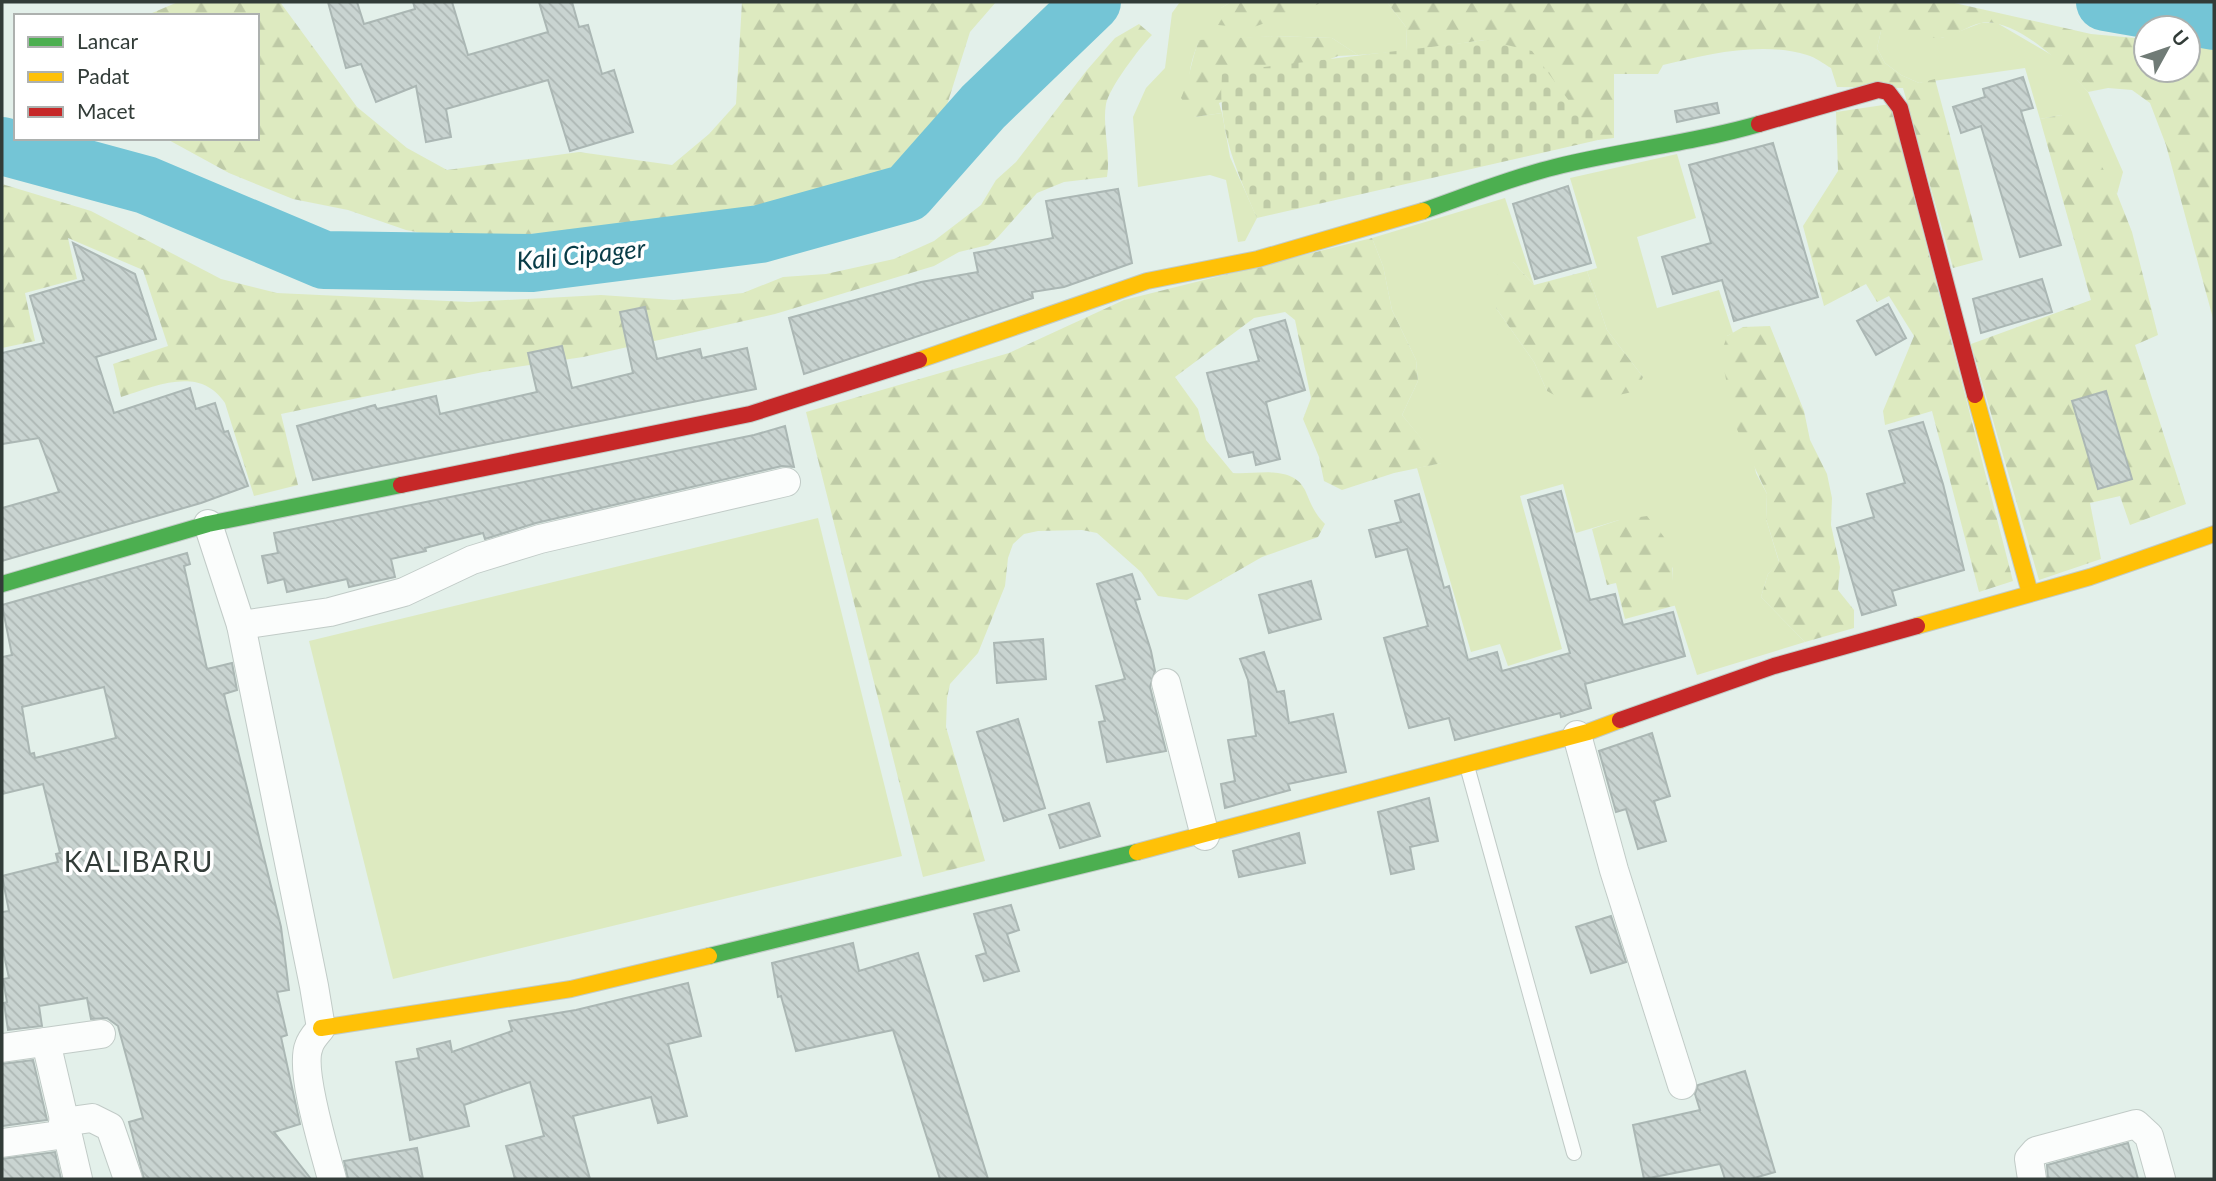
<svg xmlns="http://www.w3.org/2000/svg" width="2216" height="1181" font-family="Lato,sans-serif">
  <style>
    .grass { fill: #ddeac0 }
    .forest { fill: url(#forest-firs) }
    .cemetery { fill: url(#cemetery-stones) }
    .lines { fill: none; stroke-linecap: round; stroke-linejoin: round }
    .river { stroke: #74c5d6; stroke-width: 58 }
    .building { fill: url(#building-back-hatch); stroke: #abb7b4; stroke-width: 2; fill-rule: evenodd }
    .lane-casing { stroke: #c1cbc7; stroke-width: 16 }
    .street-casing { stroke: #c1cbc7; stroke-width: 30 }
    .fast-casing { stroke: #c1cbc7; stroke-width: 18 }
    .slow-casing { stroke: #c1cbc7; stroke-width: 18 }
    .jam-casing { stroke: #c1cbc7; stroke-width: 18 }
    .lane { stroke: #fbfdfc; stroke-width: 14 }
    .street { stroke: #fbfdfc; stroke-width: 28 }
    .fast { stroke: #4caf50; stroke-width: 16 }
    .slow { stroke: #ffc107; stroke-width: 16 }
    .jam { stroke: #c62828; stroke-width: 16 }
    .labels { text-anchor: middle; stroke-width: 7; stroke-linejoin: round; paint-order: stroke }
    .water-label { font-size: 26px; font-style: italic; fill: #0a3d48; stroke: #fff }
    .quarter-label { font-size: 28px; letter-spacing: 2px; fill: #323c38; stroke: #fff }
  </style>
  <defs>
    <pattern id="forest-firs" width="22" height="20" patternUnits="userSpaceOnUse" patternTransform="scale(1.75)"><rect width="22" height="20" fill="#ddeac0"/><path d="M5 1l3.5 6h-7zM16 11l3.5 6h-7z" fill="#becaa6"/></pattern>
    <pattern id="cemetery-stones" width="16" height="16" patternUnits="userSpaceOnUse" patternTransform="scale(1.75)"><rect width="16" height="16" fill="#ddeac0"/><path d="M2 7V4a2 2 0 0 1 4 0v3zM10 15v-3a2 2 0 0 1 4 0v3z" fill="#becaa6"/></pattern>
    <pattern id="building-back-hatch" width="6" height="6" patternUnits="userSpaceOnUse" patternTransform="scale(1.75)"><rect width="6" height="6" fill="#c9d4d1"/><path d="M-1 5l2 2M0 0l6 6M5-1l2 2" fill="none" stroke="#adb7b4"/></pattern>
  </defs>
  <rect width="100%" height="100%" fill="#e3f0ea"/>
  <g class="grass">
    <path d="M1180 2H1231L1221 8 1293 11 1324 2H1387L1406 27 1407 51 1358 55 1332 38 1274 36 1199 41C1186 72 1188 84 1195 117L1222 113 1230 157 1257 218 1245 241 1238 242 1226 180 1210 175 1138 187 1133 117 1146 88 1165 68 1172 13Z"/>
    <polygon points="1981,23 1997,23 2060,60 2088,92 2123,172 2117,194 2061,115 2040,119 2025,68 1919,83 1901,75 1885,63 1877,48 1881,31 1904,30 1942,38"/>
    <polygon points="1677,154 1696,218 1637,237 1657,308 1719,290 1733,333 1727,336 1756,473 1767,494 1766,519 1779,562 1768,574 1761,597 1805,642 1697,675 1671,594 1673,568 1619,520 1576,533 1563,484 1520,496 1562,649 1508,666 1500,644 1471,652 1417,468 1441,463 1402,415 1418,381 1416,360 1392,310 1383,266 1372,238 1505,198 1534,285 1513,262 1496,308 1534,362 1547,391 1643,377 1607,330 1587,271 1597,268 1570,178"/>
    <polygon points="818,518 902,856 393,979 309,641"/>
  </g>
  <g class="forest">
    <polygon points="178,2 280,2 357,107 407,148 447,170 579,152 672,165 709,134 736,104 742,2 996,2 970,32 946,108 910,165 862,191 776,212 674,227 448,238 406,230 348,210 293,199 229,173 165,138 257,138 257,16 145,16"/>
    <polygon points="1231,2 1324,2 1251,28 1218,25 1221,8"/>
    <path d="M1387 2H1950L2091 34 2146 39V70H2188V42L2214 44V322L2166 145 2150 103 2132 90 2108 88 2088 92C2067 68 2017 17 1981 23 1968 25 1953 38 1940 38 1920 38 1905 30 1881 31L1877 48 1885 63 1901 75 1919 83 1935 79 1983 260 1953 268 1903 88 1837 87 1831 68C1824 64 1815 57 1807 55 1762 41 1707 54 1663 65L1658 74H1614V138L1598 140 1485 40 1407 51 1406 27Z"/>
    <path d="M1139 24 1152 35C1140 47 1109 88 1106 104 1102 128 1111 153 1107 177L1064 182 1037 193 998 237 988 245 959 252 934 266 775 314 583 357 483 372 281 414 298 485 254 496 225 403C200 365 156 386 121 397L113 364 168 346 143 270 68 238 77 279 25 293 35 341 2 348V184L91 211 221 279 277 293 469 302 601 295 674 300 743 293 783 277 826 274 894 259 934 241 981 205 996 180 1016 162 1087 70 1115 38Z"/>
    <path d="M1274 36 1332 38 1358 55 1338 56 1219 103 1222 113 1195 117 1181 98C1190 79 1191 60 1199 40Z"/>
    <polygon points="1890,104 2013,581 1979,592 1932,411 1885,425 1883,411 1914,336 1889,296 1877,302 1866,284 1824,306 1803,226 1838,171 1836,112"/>
    <polygon points="2061,115 2080,127 2117,194 2132,232 2158,335 2135,345 2186,504 2130,525 2120,496 2090,503 2101,559 2039,580 1971,344 2091,300 2040,119"/>
    <path d="M1372 238 1383 266 1392 310 1416 360 1418 381 1402 415 1442 463 1394 473 1342 490 1324 481 1319 457 1303 419 1311 398 1295 320 1285 312 1254 318 1175 377 1198 409 1206 440 1233 473C1256 475 1292 464 1305 490 1311 504 1314 513 1325 524L1318 537 1262 557 1187 600 1158 596 1141 572 1097 533 1082 530 1038 531 1024 534 1013 544 1008 558 1005 586 978 653 950 684 947 698 946 727 985 861 923 877 806 412 1009 353 1124 300Z"/>
    <polygon points="1513,262 1534,285 1587,271 1607,330 1643,377 1637,391 1572,405 1547,391 1534,362 1496,308 1498,269"/>
    <polygon points="1770,326 1804,411 1810,440 1827,474 1832,498 1831,525 1840,567 1838,590 1854,610 1854,628 1805,642 1761,597 1768,574 1779,561 1766,519 1767,494 1735,425 1721,354 1727,336 1743,327"/>
    <path d="M1647 516C1654 526 1667 537 1670 549 1676 568 1668 587 1677 605L1625 619 1616 583 1607 585 1592 529 1619 520Z"/>
  </g>
  <path class="cemetery" d="M1485 40 1532 51 1598 140 1257 218C1236 170 1217 127 1222 73 1310 60 1397 52 1485 40Z"/>
  <g class="lines">
    <g class="river">
      <polyline points="2105,2 2214,21"/>
      <polyline points="2,146 146,185 324,260 532,263 760,234 907,193 983,107 1092,2"/>
    </g>
  </g>
  <g class="building">
    <polygon points="328,2 357,2 364,24 415,9 413,2 452,2 468,55 548,32 539,2 572,2 579,27 588,25 602,74 614,70 633,132 570,151 548,80 446,109 451,137 426,142 416,86 376,102 361,64 346,68"/>
    <polygon points="2023,77 2033,108 2021,111 2061,245 2020,257 1981,126 1961,133 1953,107 1985,97 1983,89"/>
    <polygon points="1717,103 1719,113 1677,122 1675,111"/>
    <polygon points="1773,143 1818,297 1734,321 1722,280 1673,294 1662,257 1711,243 1689,165"/>
    <polygon points="1568,186 1591,263 1535,279 1513,204"/>
    <polygon points="1118,189 1132,263 1064,287 1032,292 1033,298 804,374 789,318 921,282 978,272 974,253 1053,238 1046,201"/>
    <polygon points="73,243 135,274 156,339 96,357 114,413 190,388 196,409 215,403 224,432 228,431 248,486 201,503 2,561 2,508 59,492 39,438 2,444 2,353 44,343 30,296 84,280"/>
    <polygon points="2042,279 2052,312 1981,333 1973,299"/>
    <polygon points="1888,304 1906,338 1876,355 1857,321"/>
    <polygon points="645,307 657,359 700,349 702,358 747,348 756,389 313,480 297,426 375,405 377,409 436,396 440,414 537,392 528,353 562,346 572,388 633,373 620,312"/>
    <polygon points="1285,320 1305,390 1266,402 1280,459 1256,465 1253,452 1229,457 1207,373 1259,361 1250,330"/>
    <polygon points="2106,391 2132,479 2098,489 2072,401"/>
    <polygon points="1923,422 1943,484 1964,570 1892,591 1896,605 1862,615 1837,528 1874,517 1867,494 1905,483 1889,431"/>
    <polygon points="785,426 794,467 782,466 536,523 485,539 483,533 425,548 426,551 391,559 395,577 349,587 347,579 287,592 284,579 268,583 262,556 278,553 274,533 754,435"/>
    <polygon points="1561,491 1590,600 1615,594 1623,625 1673,612 1685,656 1585,684 1591,708 1561,717 1560,713 1455,740 1449,718 1409,728 1384,638 1428,626 1407,549 1376,557 1369,530 1401,522 1395,501 1419,494 1444,588 1449,586 1468,660 1497,652 1502,671 1570,653 1528,500"/>
    <path d="M187 553 190 564 184 566 207 669 232 663 237 690 224 694 281 927 289 990 277 992 287 1035 281 1037 300 1124 274 1132 311 1179H144L129 1122 143 1118 118 1026 107 1018 91 1019 87 998 39 1006 42 1026 8 1030 4 1003 7 1002 3 979 9 978 2 946V912L9 911 2 876 58 862 56 854 60 853 43 784 2 794V657L12 655 2 605ZM104 687 116 738 35 758 34 753 30 754 22 707Z"/>
    <polygon points="1132,574 1140,599 1135,600 1151,651 1155,671 1150,687 1166,751 1107,762 1099,722 1105,721 1096,686 1125,679 1097,584"/>
    <polygon points="1311,581 1321,619 1269,633 1259,595"/>
    <polygon points="1043,639 1046,679 997,683 994,643"/>
    <polygon points="1264,652 1277,692 1284,691 1289,723 1333,714 1346,772 1288,784 1290,790 1225,808 1221,784 1235,781 1228,740 1256,736 1248,680 1240,659"/>
    <polygon points="1018,719 1045,808 1004,821 977,732"/>
    <polygon points="1652,733 1670,796 1654,801 1666,841 1638,849 1626,809 1616,812 1599,751"/>
    <polygon points="1429,798 1438,841 1410,847 1414,869 1391,874 1378,812"/>
    <polygon points="1089,803 1100,836 1060,848 1049,815"/>
    <polygon points="1299,833 1305,863 1239,877 1233,851"/>
    <polygon points="1011,905 1019,930 1007,934 1019,971 984,981 976,956 986,953 974,914"/>
    <polygon points="1611,916 1626,962 1591,973 1576,927"/>
    <polygon points="853,943 859,971 918,953 988,1179 940,1179 893,1030 796,1051 781,996 778,997 772,963"/>
    <polygon points="688,983 701,1036 668,1044 687,1116 658,1123 651,1097 573,1116 590,1179 515,1179 506,1146 544,1136 530,1082 464,1105 469,1126 410,1140 396,1062 419,1058 417,1049 450,1041 452,1052 512,1031 509,1021 576,1010"/>
    <polygon points="33,1060 47,1120 2,1126 2,1064"/>
    <polygon points="1745,1071 1775,1172 1751,1179 1725,1179 1720,1164 1644,1179 1633,1125 1700,1110 1695,1094 1698,1085"/>
    <polygon points="2128,1143 2138,1179 2048,1179 2047,1165"/>
    <polygon points="417,1148 423,1179 348,1179 344,1161"/>
    <polygon points="55,1152 61,1179 2,1179 2,1159"/>
  </g>
  <g class="lines">
    <g class="lane-casing">
      <polyline id="lane" points="1467,766 1574,1153"/>
    </g>
    <g class="street-casing">
      <g id="street">
        <path d="M208 524 241 625 314 986 321 1028C317 1033 311 1039 309 1046 299 1070 325 1152 332 1179"/>
        <polyline points="241,625 330,612 404,592 472,560 540,539 786,482"/>
        <polyline points="1166,683 1205,836"/>
        <polyline points="1577,735 1614,870 1682,1085"/>
        <polyline points="46,1042 78,1179"/>
        <polyline points="2,1048 101,1034"/>
        <polyline points="63,1122 92,1118 110,1127 128,1179"/>
        <polyline points="2,1143 66,1134"/>
        <polyline points="2032,1179 2029,1159 2036,1151 2136,1124 2149,1136 2161,1179"/>
      </g>
    </g>
    <g class="fast-casing">
      <g id="fast">
        <path d="M1423 211C1466 196 1510 178 1555 167 1623 150 1690 144 1759 124"/>
        <polyline points="2,584 208,524 401,485"/>
        <polyline points="709,956 1137,852"/>
      </g>
    </g>
    <g class="slow-casing">
      <g id="slow">
        <polyline points="919,360 1147,281 1258,259 1423,211"/>
        <polyline points="1975,395 2030,593"/>
        <polyline points="1917,626 2090,577 2214,534"/>
        <polyline points="1137,852 1588,732 1620,720"/>
        <polyline points="321,1028 571,989 709,956"/>
      </g>
    </g>
    <g class="jam-casing">
      <g id="jam">
        <polyline points="1759,124 1878,90 1888,92 1900,108 1975,395"/>
        <polyline points="401,485 750,414 919,360"/>
        <polyline points="1620,720 1774,666 1917,626"/>
      </g>
    </g>
    <use href="#lane" class="lane"/>
    <use href="#street" class="street"/>
    <use href="#fast" class="fast"/>
    <use href="#slow" class="slow"/>
    <use href="#jam" class="jam"/>
  </g>
  <g class="labels">
    <g class="water-label">
      <text transform="translate(581 255) rotate(-6)" y="9">Kali Cipager</text>
    </g>
    <g class="quarter-label">
      <text x="139" y="872">KALIBARU</text>
    </g>
  </g>
  <rect width="2216" height="1181" fill="none" stroke="#323c38" stroke-width="7"/>
  <rect x="14" y="14" width="245" height="126" fill="#ffffff" stroke="#adb1af" stroke-width="2"/>
  <rect x="28" y="37" width="35" height="10" fill="#4caf50" stroke="#adb1af" stroke-width="2"/>
  <text x="77" y="49" font-size="21" fill="#323c38">Lancar</text>
  <rect x="28" y="72" width="35" height="10" fill="#ffc107" stroke="#adb1af" stroke-width="2"/>
  <text x="77" y="84" font-size="21" fill="#323c38">Padat</text>
  <rect x="28" y="107" width="35" height="10" fill="#c62828" stroke="#adb1af" stroke-width="2"/>
  <text x="77" y="119" font-size="21" fill="#323c38">Macet</text>
  <g transform="translate(2167 49) rotate(50)"><circle r="33" fill="#ffffff" stroke="#adb1af" stroke-width="2"/>
  <path d="M0-5L12 26L0 18L-12 26Z" fill="#707b76"/>
  <text y="-10" font-size="19" font-weight="bold" text-anchor="middle" fill="#323c38">U</text>
  </g>
</svg>
